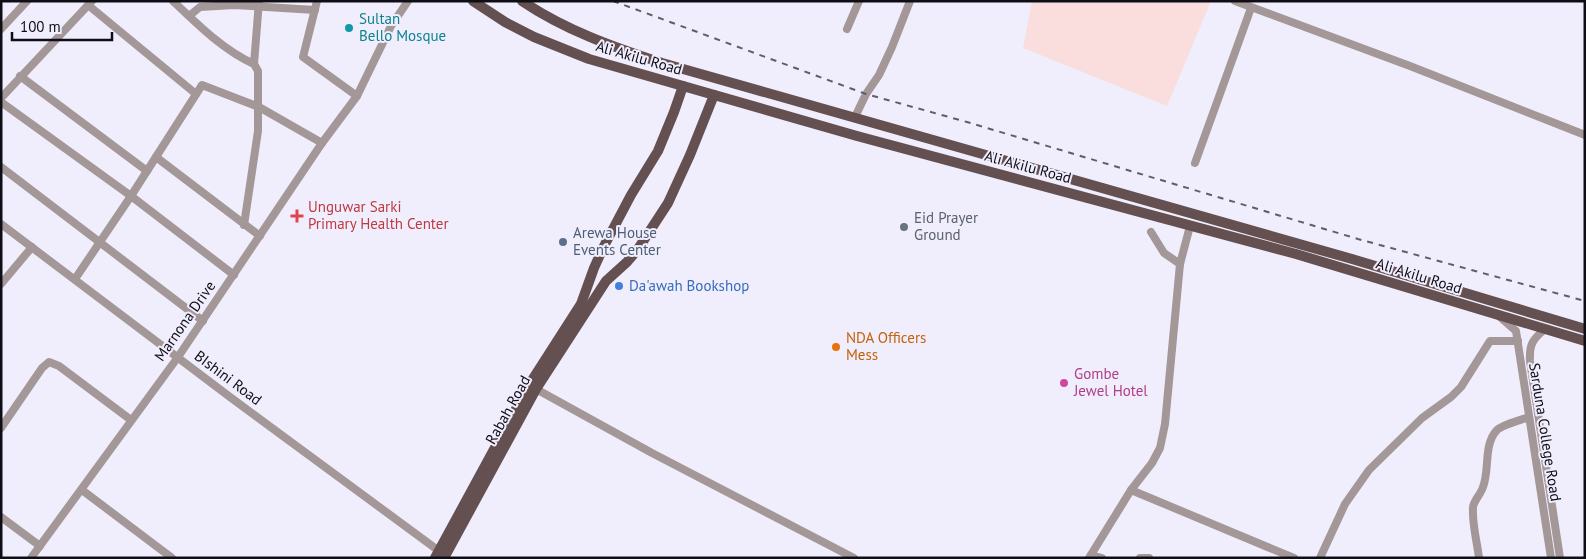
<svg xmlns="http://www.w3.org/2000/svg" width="1586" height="559" font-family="'PT Sans',sans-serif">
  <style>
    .education { fill: #fadede }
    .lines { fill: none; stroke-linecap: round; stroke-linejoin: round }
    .minor { stroke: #a49798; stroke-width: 8 }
    .major { stroke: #655051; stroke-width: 10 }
    .rail { stroke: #5f5e68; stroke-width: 2; stroke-dasharray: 6 6; stroke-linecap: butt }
    .culture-dot { fill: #0f9aa8; stroke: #f0eefc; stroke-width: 2 }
    .health-dot { fill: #e0444e; stroke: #f0eefc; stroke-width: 2 }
    .worship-dot { fill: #6b7280; stroke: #f0eefc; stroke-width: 2 }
    .service-dot { fill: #5c6f8a; stroke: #f0eefc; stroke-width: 2 }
    .shop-dot { fill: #3f7fe0; stroke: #f0eefc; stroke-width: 2 }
    .food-dot { fill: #e8710a; stroke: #f0eefc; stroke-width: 2 }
    .hotel-dot { fill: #d1479c; stroke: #f0eefc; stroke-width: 2 }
    .labels { text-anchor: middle; stroke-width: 4; stroke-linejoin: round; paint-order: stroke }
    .culture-label { font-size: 15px; fill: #0d838f; stroke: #f0eefc; text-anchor: start }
    .street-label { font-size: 15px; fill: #0f0e16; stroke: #f0eefc }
    .health-label { font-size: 15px; fill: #be3a42; stroke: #f0eefc; text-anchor: start }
    .worship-label { font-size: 15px; fill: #5b616d; stroke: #f0eefc; text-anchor: start }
    .service-label { font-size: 15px; fill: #4e5e75; stroke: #f0eefc; text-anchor: start }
    .shop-label { font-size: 15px; fill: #366cbe; stroke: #f0eefc; text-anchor: start }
    .food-label { font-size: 15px; fill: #c56008; stroke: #f0eefc; text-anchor: start }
    .hotel-label { font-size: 15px; fill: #b23c85; stroke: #f0eefc; text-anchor: start }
  </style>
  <rect width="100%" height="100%" fill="#f0eefc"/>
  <polygon class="education" points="1032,1 1211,1 1167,106 1023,48"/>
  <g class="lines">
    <g class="minor">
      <path d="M173 1C197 24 223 50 254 64"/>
      <polyline points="317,1 303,57 357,96 391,26 408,1"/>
      <polyline points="1235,1 1410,66 1585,135"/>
      <polyline points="88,5 196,94"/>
      <polyline points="189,16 200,7 234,5 315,10"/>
      <polyline points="1,29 27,1"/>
      <polyline points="847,29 859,1"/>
      <polyline points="20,76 147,171"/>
      <polyline points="1,98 92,1"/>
      <polyline points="1,102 131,196 234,275"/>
      <polyline points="855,117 866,94 879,75 892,47 910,1"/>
      <polyline points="156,157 260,236"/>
      <polyline points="1195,163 1251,8"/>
      <polyline points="1,167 203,321"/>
      <polyline points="1,224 230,397 439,551"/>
      <polyline points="244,225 258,131 258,71 254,64 259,1"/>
      <polyline points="1151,232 1164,253 1180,264"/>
      <polyline points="75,279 131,196 202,85 259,107 322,143"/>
      <polyline points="1,284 32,247"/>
      <polyline points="1500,317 1516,331 1551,558"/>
      <path d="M1545 329C1533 339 1529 344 1530 361L1560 558"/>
      <polyline points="536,389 652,453 854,558"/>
      <polyline points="1,428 42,368 49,362 59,366 131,420"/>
      <polyline points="82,490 172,558"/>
      <polyline points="1131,490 1294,558"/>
      <polyline points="1,517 40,546"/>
      <polyline points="1091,555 1102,558"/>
      <polyline points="31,558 178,357 322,143 357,96"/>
      <polyline points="1089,558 1131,490 1152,463 1160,448 1165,424 1180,264 1190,226"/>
      <polyline points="1140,558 1149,558"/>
      <polyline points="1320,558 1345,504 1369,470 1422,418 1451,397 1461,387 1490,341 1518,341"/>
      <path d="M1479 558C1477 541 1472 525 1473 507 1474 500 1481 494 1483 487 1490 469 1483 445 1497 430 1502 425 1521 420 1529 417"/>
    </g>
    <g class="major">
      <polyline points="473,1 505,22 534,37 589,59 857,136 1296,254 1585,341"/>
      <path d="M522 1C565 30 613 47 662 63L1352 259 1585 329"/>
      <polyline points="435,558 529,385 581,304 594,268 603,248 631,195 658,151 674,112 683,86"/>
      <polyline points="444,558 536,389 606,281 627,262 638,249 668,203 690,155 714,95"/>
    </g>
    <polyline class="rail" points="613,1 866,94 967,122 1358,239 1585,301"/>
  </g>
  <circle class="culture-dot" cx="349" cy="28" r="5"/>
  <path class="health-dot" d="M294.5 208.5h5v5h5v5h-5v5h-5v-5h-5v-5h5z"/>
  <circle class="worship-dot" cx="904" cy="227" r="5"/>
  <circle class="service-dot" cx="563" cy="242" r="5"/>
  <circle class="shop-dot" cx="619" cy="286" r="5"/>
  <circle class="food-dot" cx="836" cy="347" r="5"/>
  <circle class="hotel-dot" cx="1064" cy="383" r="5"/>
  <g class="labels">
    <g class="culture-label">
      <text x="359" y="24">Sultan<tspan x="359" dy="17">Bello Mosque</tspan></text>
    </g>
    <g class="street-label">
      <text transform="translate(639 58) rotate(16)" y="5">Ali Akilu Road</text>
      <text transform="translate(1028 167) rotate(15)" y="5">Ali Akilu Road</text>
      <text transform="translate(1419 276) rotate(17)" y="5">Ali Akilu Road</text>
      <text transform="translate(185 321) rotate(-55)" y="5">Marnona Drive</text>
      <text transform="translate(228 378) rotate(37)" y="5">BIshini Road</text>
      <text transform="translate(508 410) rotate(-61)" y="5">Rabah Road</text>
      <text transform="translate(1545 432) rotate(81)" y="5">Sarduna College Road</text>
    </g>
    <g class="health-label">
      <text x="308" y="212">Unguwar Sarki<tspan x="308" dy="17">Primary Health Center</tspan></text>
    </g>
    <g class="worship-label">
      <text x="914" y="223">Eid Prayer<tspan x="914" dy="17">Ground</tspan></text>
    </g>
    <g class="service-label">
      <text x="573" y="238">Arewa House<tspan x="573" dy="17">Events Center</tspan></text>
    </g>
    <g class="shop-label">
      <text x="629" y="291">Da'awah Bookshop</text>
    </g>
    <g class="food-label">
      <text x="846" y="343">NDA Officers<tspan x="846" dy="17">Mess</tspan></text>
    </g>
    <g class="hotel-label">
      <text x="1074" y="379">Gombe<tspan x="1074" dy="17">Jewel Hotel</tspan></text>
    </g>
  </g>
  <rect width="1586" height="559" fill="none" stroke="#0f0e16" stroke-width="5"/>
  <path d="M12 32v8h100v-8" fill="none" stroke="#0f0e16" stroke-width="2.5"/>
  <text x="20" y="32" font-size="15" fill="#0f0e16" stroke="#f0eefc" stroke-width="4" paint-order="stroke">100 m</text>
</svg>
